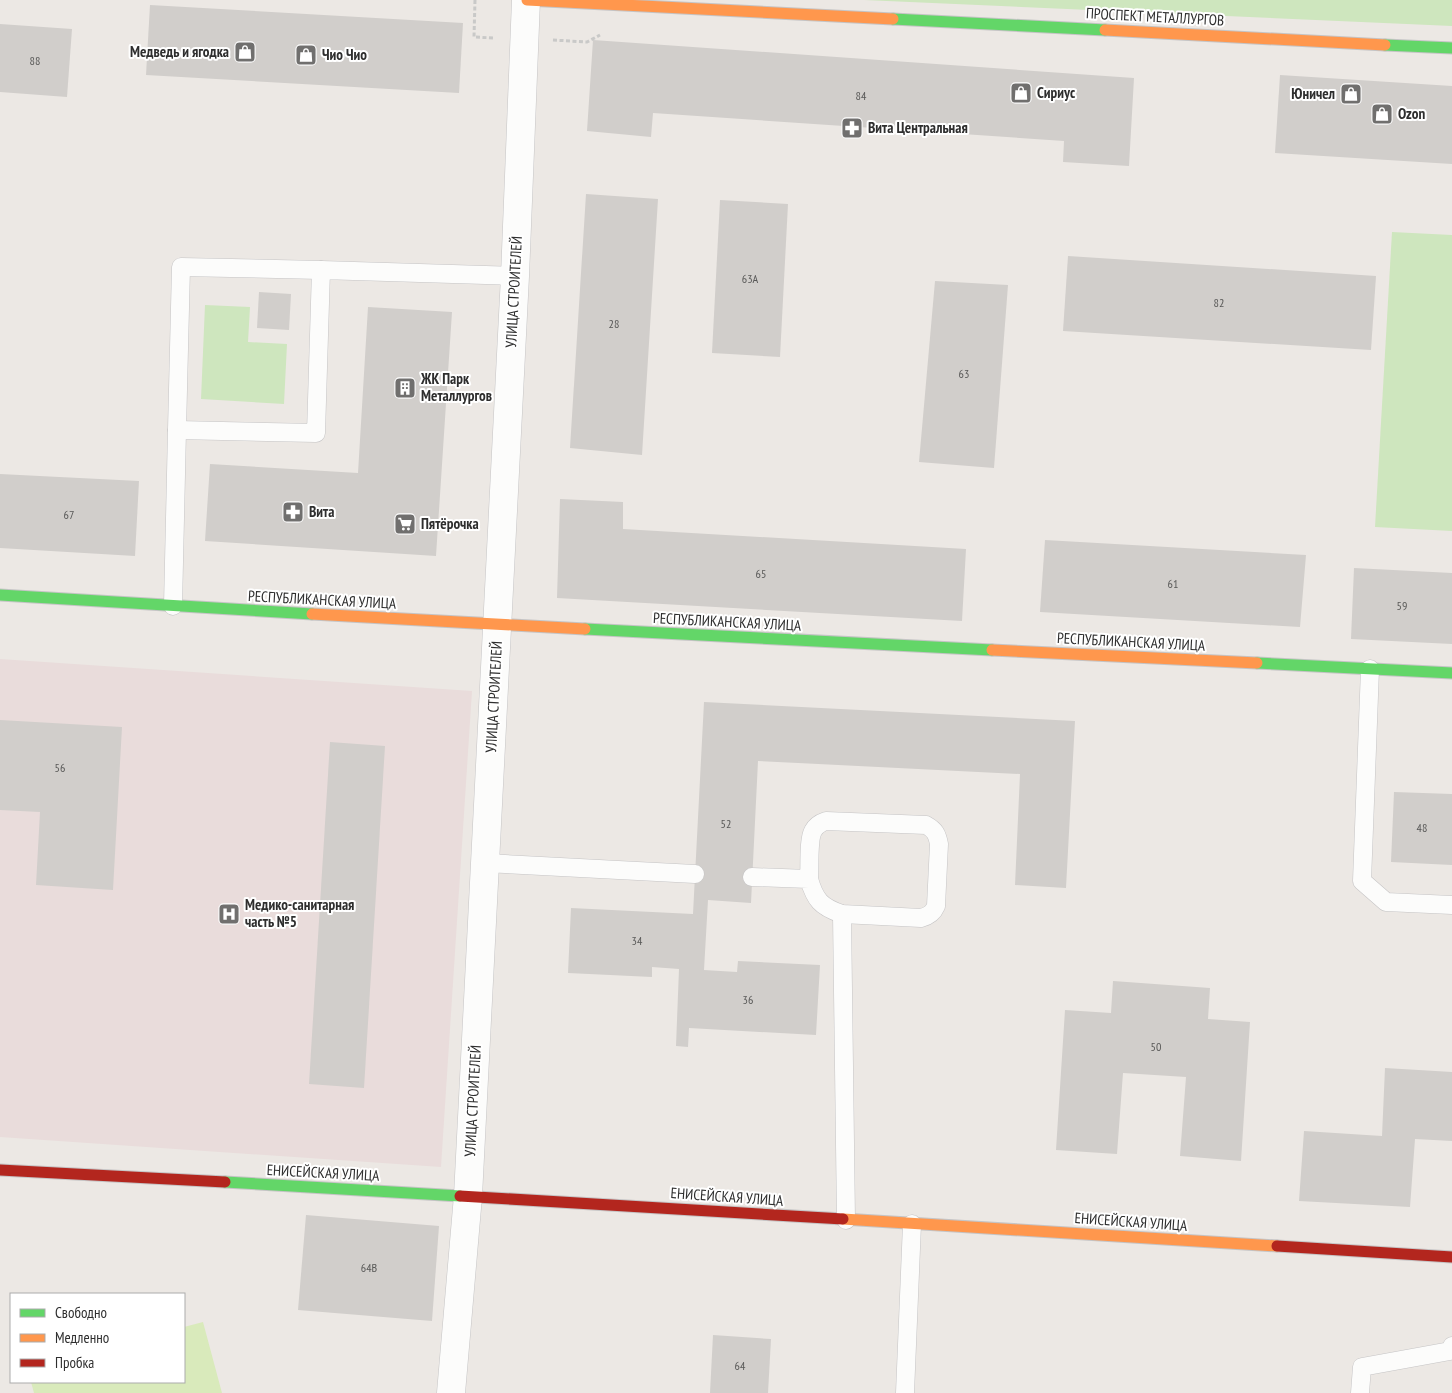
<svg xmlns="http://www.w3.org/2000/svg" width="1452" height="1393" font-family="'PT Sans Narrow',sans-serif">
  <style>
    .medical { fill: #e9dcdb }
    .green { fill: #cee6be }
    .pitch { fill: #d9eabb }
    .building { fill: #d1cecb }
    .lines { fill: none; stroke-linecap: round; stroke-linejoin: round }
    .lane-casing { stroke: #c5c4c5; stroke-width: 19 }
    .street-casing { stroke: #c5c4c5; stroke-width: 29 }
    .fast-casing { stroke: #c5c4c5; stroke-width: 13 }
    .slow-casing { stroke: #c5c4c5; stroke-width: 13 }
    .jam-casing { stroke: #c5c4c5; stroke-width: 13 }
    .path { stroke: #c9c9c8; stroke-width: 3; stroke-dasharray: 4 2.5; stroke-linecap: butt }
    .lane { stroke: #fcfcfb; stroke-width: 18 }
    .street { stroke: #fcfcfb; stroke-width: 28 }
    .fast { stroke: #63d668; stroke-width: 11 }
    .slow { stroke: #ff974d; stroke-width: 11 }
    .jam { stroke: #b3261e; stroke-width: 11 }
    .labels { text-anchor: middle; stroke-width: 4; stroke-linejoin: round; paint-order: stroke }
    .number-label { font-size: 12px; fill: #585857 }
    .street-label { font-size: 15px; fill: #2e2e2e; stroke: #fff }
    .poi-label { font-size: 15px; font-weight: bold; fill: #2e2e2e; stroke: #fff; text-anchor: start }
  </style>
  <rect width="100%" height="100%" fill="#ece8e4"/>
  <polygon class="medical" points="0,659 472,691 441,1167 0,1137"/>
  <g class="green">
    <polygon points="864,0 1452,0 1452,26"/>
    <polygon points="1392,232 1452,235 1452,531 1375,527"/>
    <polygon points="205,305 250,307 248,342 287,344 284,404 201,399"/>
  </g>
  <polygon class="pitch" points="203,1322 222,1393 34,1393 31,1382 184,1382 184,1327"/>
  <g class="building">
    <polygon points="150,5 463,23 459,93 146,75"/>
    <polygon points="0,24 72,29 67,97 0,92"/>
    <polygon points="593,40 1134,78 1129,166 1063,162 1064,141 653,113 651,137 587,131"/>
    <polygon points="1280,75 1452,86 1452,164 1275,153"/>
    <polygon points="586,194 658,199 642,455 570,448"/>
    <polygon points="720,200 788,204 780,357 712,353"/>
    <polygon points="1068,256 1376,276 1371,350 1063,331"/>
    <polygon points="935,281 1008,285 994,468 919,462"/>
    <polygon points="259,292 291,294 289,330 257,328"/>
    <polygon points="368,307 452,312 436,556 205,541 210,464 358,473"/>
    <polygon points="0,474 139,481 135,556 0,548"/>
    <polygon points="560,499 623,502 623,529 966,549 962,621 557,598"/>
    <polygon points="1045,540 1306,555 1300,627 1040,612"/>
    <polygon points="1354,568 1452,573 1452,644 1351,639"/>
    <polygon points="704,702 1075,721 1066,888 1015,885 1020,774 758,761 751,903 708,900 704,970 737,972 738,961 820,965 816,1035 689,1028 688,1047 676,1046 679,969 652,967 652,977 568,973 571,908 693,914"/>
    <polygon points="0,720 122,727 113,890 36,885 40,812 0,810"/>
    <polygon points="330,742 385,746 364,1088 309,1084"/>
    <polygon points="1394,792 1452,794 1452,865 1391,862"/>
    <polygon points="1113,981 1210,988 1208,1019 1250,1022 1241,1161 1180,1156 1186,1077 1123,1073 1117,1154 1056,1150 1065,1010 1111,1013"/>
    <polygon points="1385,1068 1452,1072 1452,1141 1415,1139 1410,1207 1299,1201 1304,1131 1382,1136"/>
    <polygon points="306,1215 439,1226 432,1321 298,1310"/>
    <polygon points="713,1335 771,1339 768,1393 710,1393"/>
  </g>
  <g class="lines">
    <g class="lane-casing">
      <g id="lane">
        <polyline points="177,430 181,267 321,270"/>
        <polyline points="173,606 177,430 316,433 321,270 515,276"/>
        <polyline points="1370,669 1362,881 1386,902 1452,905"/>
        <polyline points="485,863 695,874"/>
        <path d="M752 877 809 879C810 868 808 840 813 831 816 825 820 823 826 821L926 825C935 830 937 834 939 844L936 906C933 913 929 916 921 918L842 914C821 907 815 900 809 879"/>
        <polyline points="842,914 846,1220"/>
        <polyline points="905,1393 912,1224"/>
        <polyline points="1360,1393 1362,1367 1450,1351 1452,1346"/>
      </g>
    </g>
    <g class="street-casing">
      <polyline id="street" points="451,1393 468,1196 515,276 526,0"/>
    </g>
    <g class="fast-casing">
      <g id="fast">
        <polyline points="893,19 1105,30"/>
        <polyline points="1385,45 1452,48"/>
        <polyline points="0,595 312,614"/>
        <polyline points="585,629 992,650"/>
        <polyline points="1257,663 1452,673"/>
        <polyline points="225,1182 460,1196"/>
      </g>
    </g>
    <g class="slow-casing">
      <g id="slow">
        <polyline points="527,0 893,19"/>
        <polyline points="1105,30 1385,45"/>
        <polyline points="312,614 585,629"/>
        <polyline points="992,650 1257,663"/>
        <polyline points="843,1219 1277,1246"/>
      </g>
    </g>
    <g class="jam-casing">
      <g id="jam">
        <polyline points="0,1170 225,1182"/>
        <polyline points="460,1196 843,1219"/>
        <polyline points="1277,1246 1452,1257"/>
      </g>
    </g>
    <g class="path">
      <polyline points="475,0 474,37 494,38"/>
      <polyline points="553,40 587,42 600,35"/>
    </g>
    <use href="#lane" class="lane"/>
    <use href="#street" class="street"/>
    <use href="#fast" class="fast"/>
    <use href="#slow" class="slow"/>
    <use href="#jam" class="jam"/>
  </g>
  <defs>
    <g id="shop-square" transform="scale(1.125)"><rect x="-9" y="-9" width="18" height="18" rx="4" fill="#706f6e" stroke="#fff"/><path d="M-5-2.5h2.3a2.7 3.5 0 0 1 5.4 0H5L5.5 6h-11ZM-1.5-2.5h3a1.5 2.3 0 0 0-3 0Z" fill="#fff"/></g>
    <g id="pharmacy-square" transform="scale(1.125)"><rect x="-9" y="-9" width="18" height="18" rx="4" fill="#706f6e" stroke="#fff"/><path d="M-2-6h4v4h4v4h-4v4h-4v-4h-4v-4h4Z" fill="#fff"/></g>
    <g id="building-square" transform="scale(1.125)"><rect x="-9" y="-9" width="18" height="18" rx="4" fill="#706f6e" stroke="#fff"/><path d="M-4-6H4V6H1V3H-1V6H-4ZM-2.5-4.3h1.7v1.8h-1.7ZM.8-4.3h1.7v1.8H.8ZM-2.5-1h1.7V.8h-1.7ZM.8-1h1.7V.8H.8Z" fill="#fff"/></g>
    <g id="supermarket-square" transform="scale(1.125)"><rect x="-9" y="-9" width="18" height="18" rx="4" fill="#706f6e" stroke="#fff"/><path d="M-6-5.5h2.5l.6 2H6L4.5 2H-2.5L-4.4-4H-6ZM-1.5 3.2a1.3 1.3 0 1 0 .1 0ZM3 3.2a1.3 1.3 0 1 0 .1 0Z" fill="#fff"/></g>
    <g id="hospital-square" transform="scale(1.125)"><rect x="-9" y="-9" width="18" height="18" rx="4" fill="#706f6e" stroke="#fff"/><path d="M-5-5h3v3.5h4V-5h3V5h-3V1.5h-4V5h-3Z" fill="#fff"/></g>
  </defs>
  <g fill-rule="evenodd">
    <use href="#shop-square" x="245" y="52"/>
    <use href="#shop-square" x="306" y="55"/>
    <use href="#shop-square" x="1021" y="93"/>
    <use href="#shop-square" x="1351" y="94"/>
    <use href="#shop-square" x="1382" y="114"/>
    <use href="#pharmacy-square" x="852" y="128"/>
    <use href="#building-square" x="405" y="388"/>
    <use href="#pharmacy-square" x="293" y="512"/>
    <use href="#supermarket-square" x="405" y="524"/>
    <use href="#hospital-square" x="229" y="914"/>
  </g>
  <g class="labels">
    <g class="number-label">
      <text x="35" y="65">88</text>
      <text x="861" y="100">84</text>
      <text x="750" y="283">63А</text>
      <text x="1219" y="307">82</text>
      <text x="614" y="328">28</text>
      <text x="964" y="378">63</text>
      <text x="69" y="519">67</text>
      <text x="761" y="578">65</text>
      <text x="1173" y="588">61</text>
      <text x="1402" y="610">59</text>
      <text x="60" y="772">56</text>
      <text x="726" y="828">52</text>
      <text x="1422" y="832">48</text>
      <text x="637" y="945">34</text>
      <text x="748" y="1004">36</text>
      <text x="1156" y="1051">50</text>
      <text x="369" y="1272">64В</text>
      <text x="740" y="1370">64</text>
    </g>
    <g class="street-label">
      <text transform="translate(1155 17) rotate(3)" y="5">ПРОСПЕКТ МЕТАЛЛУРГОВ</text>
      <text transform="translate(514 292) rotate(-87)" y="5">УЛИЦА СТРОИТЕЛЕЙ</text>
      <text transform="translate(322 600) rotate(3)" y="5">РЕСПУБЛИКАНСКАЯ УЛИЦА</text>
      <text transform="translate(727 622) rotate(3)" y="5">РЕСПУБЛИКАНСКАЯ УЛИЦА</text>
      <text transform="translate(1131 642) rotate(3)" y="5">РЕСПУБЛИКАНСКАЯ УЛИЦА</text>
      <text transform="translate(494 697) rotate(-87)" y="5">УЛИЦА СТРОИТЕЛЕЙ</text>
      <text transform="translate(473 1101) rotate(-87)" y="5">УЛИЦА СТРОИТЕЛЕЙ</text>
      <text transform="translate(323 1173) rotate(3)" y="5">ЕНИСЕЙСКАЯ УЛИЦА</text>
      <text transform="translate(727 1197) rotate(4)" y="5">ЕНИСЕЙСКАЯ УЛИЦА</text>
      <text transform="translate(1131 1222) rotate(4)" y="5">ЕНИСЕЙСКАЯ УЛИЦА</text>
    </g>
    <g class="poi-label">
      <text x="229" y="57" text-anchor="end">Медведь и ягодка</text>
      <text x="322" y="60">Чио Чио</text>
      <text x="1037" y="98">Сириус</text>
      <text x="1335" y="99" text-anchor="end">Юничел</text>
      <text x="1398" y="119">Ozon</text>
      <text x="868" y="133">Вита Центральная</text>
      <text x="421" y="384">ЖК Парк<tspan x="421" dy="17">Металлургов</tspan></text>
      <text x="309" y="517">Вита</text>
      <text x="421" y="529">Пятёрочка</text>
      <text x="245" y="910">Медико-санитарная<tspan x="245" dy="17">часть №5</tspan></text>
    </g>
  </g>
  <rect x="10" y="1293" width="175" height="90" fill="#ffffff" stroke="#ababab"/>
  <rect x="20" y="1309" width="25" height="8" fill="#63d668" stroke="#ababab"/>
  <text x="55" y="1318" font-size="15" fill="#2e2e2e">Свободно</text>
  <rect x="20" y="1334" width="25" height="8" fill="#ff974d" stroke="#ababab"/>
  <text x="55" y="1343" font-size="15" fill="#2e2e2e">Медленно</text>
  <rect x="20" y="1359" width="25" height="8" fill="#b3261e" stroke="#ababab"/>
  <text x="55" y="1368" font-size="15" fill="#2e2e2e">Пробка</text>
</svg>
